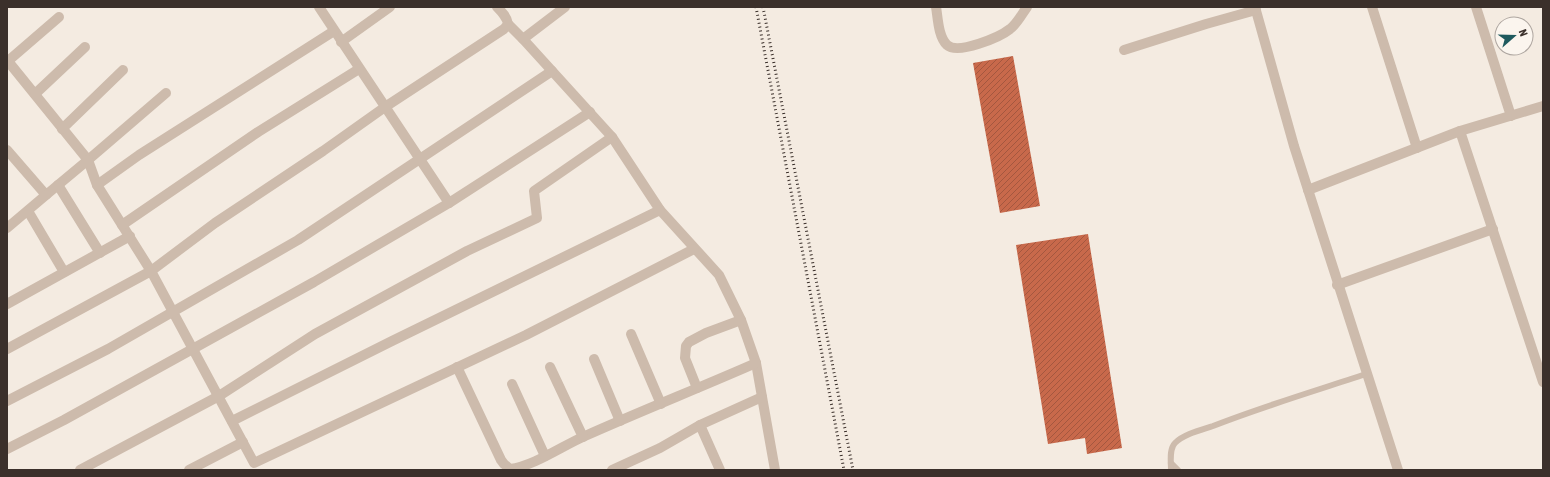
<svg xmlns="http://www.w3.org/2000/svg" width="1550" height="477" font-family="'Asap Condensed',sans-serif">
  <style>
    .building { fill: url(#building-hatch) }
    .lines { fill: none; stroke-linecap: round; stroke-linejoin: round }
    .lane { stroke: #cdbbac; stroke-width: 6 }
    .street { stroke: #cdbbac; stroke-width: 10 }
    .rail { stroke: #3b302b; stroke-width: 3; stroke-dasharray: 1 3; stroke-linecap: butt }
  </style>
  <defs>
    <pattern id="building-hatch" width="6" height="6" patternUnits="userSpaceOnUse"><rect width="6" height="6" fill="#c8694b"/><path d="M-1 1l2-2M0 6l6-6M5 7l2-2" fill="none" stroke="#a4573f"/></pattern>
  </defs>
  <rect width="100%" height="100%" fill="#f4ebe1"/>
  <g class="building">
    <polygon points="1013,56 1040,206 1000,213 973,63"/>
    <polygon points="1088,234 1122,448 1087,454 1085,438 1048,444 1016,245"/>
  </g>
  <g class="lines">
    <g class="lane">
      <polyline points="1171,463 1178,470"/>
      <path d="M1171 470C1171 462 1169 449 1175 443 1184 434 1201 430 1213 426 1264 406 1315 391 1366 374"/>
    </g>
    <g class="street">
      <polyline points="319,7 449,203"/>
      <path d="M936 7C938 18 938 36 947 45 958 55 1000 37 1010 29 1017 24 1022 14 1027 7"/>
      <polyline points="1255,7 1294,146 1398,470"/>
      <polyline points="1372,7 1417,148"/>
      <polyline points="1476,7 1511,116"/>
      <polyline points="508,24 523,39 612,137 660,210 719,275 741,320 756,363 775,470"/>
      <polyline points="523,39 565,7"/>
      <polyline points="341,42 390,7"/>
      <polyline points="1124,50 1206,24 1256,10"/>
      <polyline points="7,60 88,160 166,93"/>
      <polyline points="8,61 59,17"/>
      <polyline points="35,94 85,47"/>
      <polyline points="62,129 123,70"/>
      <polyline points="1460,131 1543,382"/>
      <polyline points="7,150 46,195 88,160 97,185 151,271 254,463 526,335 694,249"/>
      <polyline points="58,185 100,253"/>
      <polyline points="97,185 139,155 334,31"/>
      <polyline points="1308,190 1460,131 1543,106"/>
      <polyline points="28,211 64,272"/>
      <polyline points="122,225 258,132 359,69"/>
      <polyline points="7,228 46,195"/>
      <polyline points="1337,285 1493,229"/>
      <polyline points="7,304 130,236"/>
      <polyline points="631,334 661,404"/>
      <path d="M7 349 151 271 215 223 323 151 385 107 504 29 508 24C507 17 502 12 497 7"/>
      <polyline points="594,359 620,421"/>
      <path d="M457 367 501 460 504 464 510 469C534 466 562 446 585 436 641 411 699 388 756 363"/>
      <polyline points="550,367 583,437"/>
      <polyline points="512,384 545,456"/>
      <polyline points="697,388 685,358 686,346 689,342 706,333 741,320"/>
      <polyline points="7,401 108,349 298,240 552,71"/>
      <polyline points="232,421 392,341 660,210"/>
      <polyline points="700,425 720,470"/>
      <polyline points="7,449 64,420 314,282 449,203 590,112"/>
      <polyline points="80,470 219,396 315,334 467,251 537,218 534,191 612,137"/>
      <polyline points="189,470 243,442"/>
      <polyline points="612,470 660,448 700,425 762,397"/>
    </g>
    <g class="rail">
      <polyline points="756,7 844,470"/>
      <polyline points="763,7 853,470"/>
    </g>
  </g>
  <rect width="1550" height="477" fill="none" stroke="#3b302b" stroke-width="16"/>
  <g transform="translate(1514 36) rotate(70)"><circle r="19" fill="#fbf5ee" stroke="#aea6a0"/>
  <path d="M0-3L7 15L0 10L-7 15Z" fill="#1f5a5e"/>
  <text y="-6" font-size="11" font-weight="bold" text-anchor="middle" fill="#3b302b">N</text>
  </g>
</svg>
